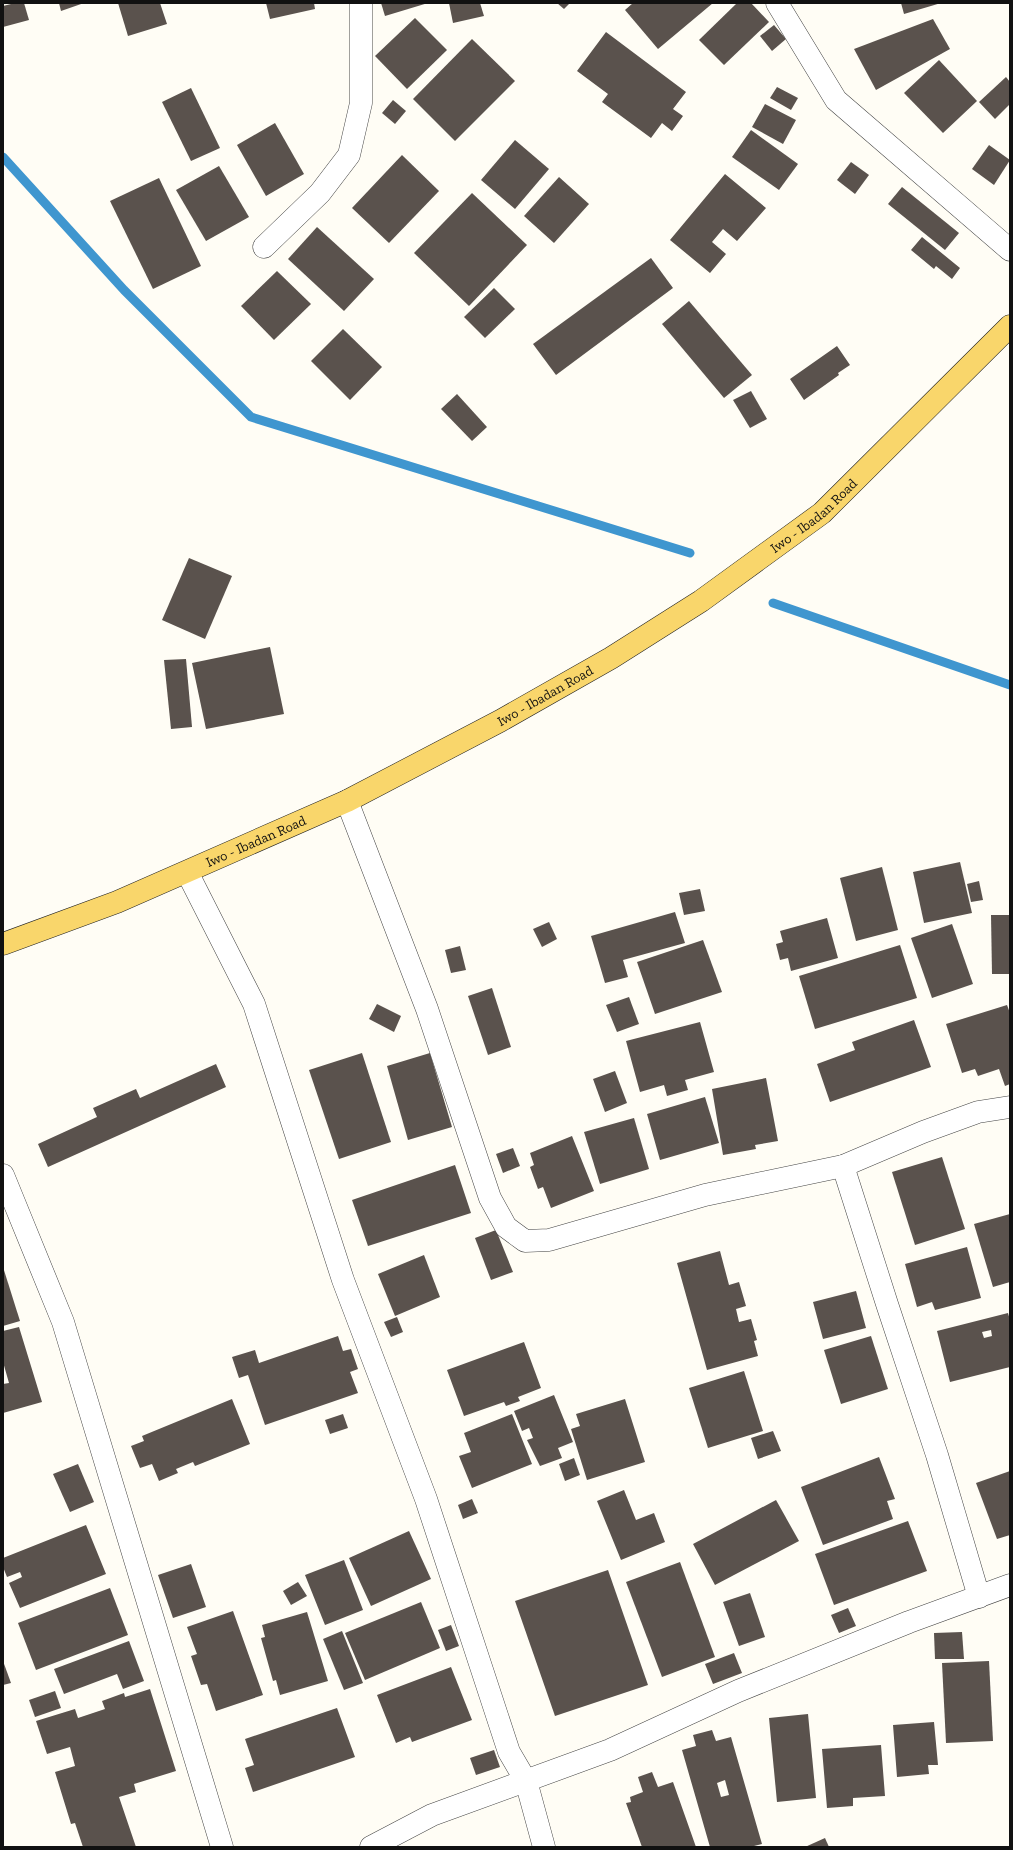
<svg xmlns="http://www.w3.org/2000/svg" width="1013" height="1850" font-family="'Zilla Slab',serif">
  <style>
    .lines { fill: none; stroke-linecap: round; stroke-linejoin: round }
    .stream { stroke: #3f96cf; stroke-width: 9 }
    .building { fill: #5a524d; fill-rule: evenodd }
    .minor-casing { stroke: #444; stroke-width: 23 }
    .major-casing { stroke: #222; stroke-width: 23 }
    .minor { stroke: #fff; stroke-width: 22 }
    .major { stroke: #f9d66b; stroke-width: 22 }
    .labels { text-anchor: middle; stroke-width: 4; stroke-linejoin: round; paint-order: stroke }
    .street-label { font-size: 14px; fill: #111; stroke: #fff }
  </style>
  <rect width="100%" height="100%" fill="#fffdf5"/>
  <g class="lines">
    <g class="stream">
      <polyline points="3,157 124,290 251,417 690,553"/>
      <polyline points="773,603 1010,685"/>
    </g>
  </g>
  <g class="building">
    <polygon points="15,3 24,3 29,20 3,27 3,6"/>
    <polygon points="59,3 84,3 61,11"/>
    <polygon points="118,3 160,3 167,24 128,36"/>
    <polygon points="266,3 314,3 315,9 270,19"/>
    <polygon points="381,3 428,3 385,16"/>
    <polygon points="449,3 480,3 484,16 453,23"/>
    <polygon points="557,3 570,3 564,9"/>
    <polygon points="633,3 713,3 658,49 625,10"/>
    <polygon points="737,3 751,3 769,22 724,65 699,40"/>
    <polygon points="901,3 941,3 904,14"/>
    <polygon points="415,18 447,50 407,89 375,56"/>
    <polygon points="933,19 950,49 876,90 854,49"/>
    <polygon points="774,25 786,39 772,51 760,36"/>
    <polygon points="606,32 686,92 673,109 683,116 672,131 662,123 651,138 602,102 608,94 577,71"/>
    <polygon points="472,39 515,81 455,141 413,99"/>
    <polygon points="939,60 977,101 943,133 904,93"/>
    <polygon points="1006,77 1010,82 1010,104 995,119 979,102"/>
    <polygon points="777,87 798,98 791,110 770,98"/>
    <polygon points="191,88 220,148 191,161 162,102"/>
    <polygon points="393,100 406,111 395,124 382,113"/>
    <polygon points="765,104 796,120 783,144 752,127"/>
    <polygon points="275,123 304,174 266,196 237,145"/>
    <polygon points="751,130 798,164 779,190 732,157"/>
    <polygon points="515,140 549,169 515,209 481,180"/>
    <polygon points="989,145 1010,160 994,185 972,169"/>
    <polygon points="402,155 439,191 389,243 352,208"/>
    <polygon points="851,162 869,175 855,194 837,180"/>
    <polygon points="219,166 249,217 206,241 176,190"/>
    <polygon points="725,174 766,208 737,241 723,229 712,242 726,254 710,273 670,240"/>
    <polygon points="559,177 589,204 554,243 524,216"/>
    <polygon points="159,178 201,266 153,289 110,201"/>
    <polygon points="902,187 959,233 945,250 888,204"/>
    <polygon points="472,193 527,245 469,306 414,253"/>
    <polygon points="317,227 374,279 344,311 288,259"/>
    <polygon points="922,237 960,268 952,279 936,266 934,269 911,250"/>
    <polygon points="651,258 673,288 556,375 533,344"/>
    <polygon points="277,271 311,304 274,340 241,306"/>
    <polygon points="494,288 515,309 485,338 464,317"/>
    <polygon points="689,301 752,375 724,398 662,324"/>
    <polygon points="343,329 382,367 350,400 311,361"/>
    <polygon points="837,346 850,365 838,373 839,375 804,400 790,379"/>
    <polygon points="751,391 767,419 750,428 733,400"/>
    <polygon points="457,394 487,427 472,441 441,409"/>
    <polygon points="189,558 232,576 205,639 162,620"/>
    <polygon points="270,647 284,714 206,729 192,663"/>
    <polygon points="186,659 192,727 171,729 164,660"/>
    <polygon points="960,862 972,913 924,923 913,872"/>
    <polygon points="882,867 898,930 856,941 840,878"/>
    <polygon points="979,881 983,900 971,902 967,884"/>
    <polygon points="700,889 705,911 684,915 679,893"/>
    <polygon points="675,912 685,943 623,960 628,977 605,983 591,936"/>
    <polygon points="991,915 1010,915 1010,974 992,974"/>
    <polygon points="827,918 838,958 791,971 788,958 780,960 776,944 783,942 780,931"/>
    <polygon points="549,922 557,939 542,947 533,929"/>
    <polygon points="952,924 973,984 932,998 911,938"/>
    <polygon points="703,940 722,992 655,1014 637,962"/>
    <polygon points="900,945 917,998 815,1029 799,976"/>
    <polygon points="460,946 466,970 451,973 445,950"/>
    <polygon points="492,988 511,1047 488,1055 468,996"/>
    <polygon points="629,997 639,1024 617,1032 606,1005"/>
    <polygon points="377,1004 401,1016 394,1032 369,1019"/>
    <polygon points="1007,1005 1010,1013 1010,1084 1005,1086 999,1069 978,1076 975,1069 962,1073 946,1024"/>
    <polygon points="914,1020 931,1067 830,1102 817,1064 855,1050 852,1042"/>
    <polygon points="700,1022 714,1072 685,1080 688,1090 667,1096 664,1085 640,1092 626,1041"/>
    <polygon points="362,1053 391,1142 339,1159 309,1070"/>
    <polygon points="430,1053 452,1127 408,1140 387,1066"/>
    <polygon points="216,1064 226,1087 48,1167 38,1144 97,1117 93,1108 136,1089 140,1098"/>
    <polygon points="615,1071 627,1103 605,1112 593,1079"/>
    <polygon points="766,1078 778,1141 755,1145 756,1149 723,1155 712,1089"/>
    <polygon points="705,1097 719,1143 660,1160 647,1114"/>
    <polygon points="634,1118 649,1169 600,1184 584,1132"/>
    <polygon points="572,1136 594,1191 551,1208 543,1187 538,1189 530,1167 534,1165 530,1153"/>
    <polygon points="513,1148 520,1166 503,1173 496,1154"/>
    <polygon points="942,1157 965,1229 915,1245 892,1172"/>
    <polygon points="455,1165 471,1213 368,1246 352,1200"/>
    <polygon points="1010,1214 1010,1282 993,1287 974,1224"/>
    <polygon points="496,1230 513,1272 491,1280 475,1238"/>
    <polygon points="967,1247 981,1298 935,1310 932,1302 917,1307 905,1264"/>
    <polygon points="720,1251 729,1285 739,1282 746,1306 736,1309 739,1322 751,1319 757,1340 754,1341 758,1356 707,1370 677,1263"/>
    <polygon points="424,1255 440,1297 395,1316 378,1274"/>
    <polygon points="3,1267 20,1321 3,1326"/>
    <polygon points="856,1291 866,1328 823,1339 813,1302"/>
    <path d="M1008 1313 1010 1320V1367L950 1382 937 1331ZM991 1330 992 1336 984 1338 982 1332Z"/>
    <polygon points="397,1317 403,1332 391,1337 384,1322"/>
    <polygon points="19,1327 42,1402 3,1413 3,1384 9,1383 3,1362 3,1331"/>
    <polygon points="338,1336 343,1351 351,1349 358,1369 350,1372 358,1393 265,1425 248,1375 239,1378 232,1357 255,1350 259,1363"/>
    <polygon points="871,1336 888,1389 841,1404 824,1350"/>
    <polygon points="524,1342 541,1388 518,1397 520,1401 506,1406 504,1402 464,1416 447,1370"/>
    <polygon points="744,1371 763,1431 708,1448 689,1388"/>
    <polygon points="554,1395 573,1442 558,1448 562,1458 540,1466 527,1440 533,1438 529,1428 522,1431 514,1411"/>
    <polygon points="232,1399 250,1444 195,1466 193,1462 176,1469 178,1473 159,1481 152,1464 140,1468 131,1446 144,1441 142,1436"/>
    <polygon points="625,1399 645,1462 587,1480 571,1429 580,1426 576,1414"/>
    <polygon points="343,1414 348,1428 330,1434 325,1420"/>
    <polygon points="512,1414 532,1464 472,1488 459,1456 471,1452 464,1433"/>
    <polygon points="773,1431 781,1451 758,1459 751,1438"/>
    <polygon points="879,1457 895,1499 887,1501 893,1519 823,1545 801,1487"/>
    <polygon points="574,1458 580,1475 565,1481 559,1464"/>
    <polygon points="78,1464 94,1502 70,1512 53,1474"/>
    <polygon points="1010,1471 1010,1535 997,1539 976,1483"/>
    <polygon points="624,1490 636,1520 654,1513 665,1542 621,1560 597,1501"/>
    <polygon points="472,1499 478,1513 463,1519 458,1505"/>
    <polygon points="776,1500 799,1541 715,1585 693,1544"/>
    <polygon points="908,1521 927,1571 834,1605 815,1554"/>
    <polygon points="86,1525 106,1574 20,1608 9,1583 22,1577 20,1572 7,1577 3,1567 3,1558"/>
    <polygon points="409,1531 431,1579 371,1606 349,1558"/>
    <polygon points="344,1560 363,1610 325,1625 305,1575"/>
    <polygon points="680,1562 715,1657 662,1677 626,1582"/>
    <polygon points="191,1564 206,1607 173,1618 158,1575"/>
    <polygon points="608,1570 648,1685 555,1716 515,1601"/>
    <polygon points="298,1582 307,1596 291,1605 283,1591"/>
    <polygon points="110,1588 128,1635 36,1670 18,1623"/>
    <polygon points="750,1593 765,1637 739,1646 723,1602"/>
    <polygon points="421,1602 440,1648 365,1680 345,1633"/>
    <polygon points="848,1608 856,1626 839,1633 831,1615"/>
    <polygon points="233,1611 263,1695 216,1711 207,1684 201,1685 191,1656 197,1654 187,1627"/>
    <polygon points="307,1612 328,1681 280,1695 276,1680 273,1681 261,1638 265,1637 262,1625"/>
    <polygon points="451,1625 459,1646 446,1651 438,1630"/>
    <polygon points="342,1631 363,1683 344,1690 323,1639"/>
    <polygon points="962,1632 964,1659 935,1659 934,1633"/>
    <polygon points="129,1641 144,1681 123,1689 117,1674 64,1694 54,1669"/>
    <polygon points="734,1653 742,1673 713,1684 705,1664"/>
    <polygon points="3,1661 11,1683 3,1685"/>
    <polygon points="989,1661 993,1741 946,1743 942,1663"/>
    <polygon points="451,1667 472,1720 412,1742 410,1737 396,1743 377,1695"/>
    <polygon points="150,1689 176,1771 134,1784 136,1792 119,1797 136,1847 83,1847 75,1823 71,1824 55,1772 75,1766 70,1747 47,1754 36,1721 75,1709 78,1718 105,1709 102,1701 124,1693 125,1697"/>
    <polygon points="55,1691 61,1708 35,1717 29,1700"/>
    <polygon points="337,1708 355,1757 253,1792 245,1768 254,1765 245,1739"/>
    <polygon points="808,1714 816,1798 777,1802 769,1718"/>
    <polygon points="934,1722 938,1765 928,1765 929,1774 897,1777 893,1725"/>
    <path d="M712 1730 716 1741 731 1737 762 1844 750 1847H710L682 1750 696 1746 693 1735ZM725 1780 729 1795 721 1797 717 1783Z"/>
    <polygon points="881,1745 885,1796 853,1798 853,1806 827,1808 822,1749"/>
    <polygon points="494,1750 500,1767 476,1775 470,1758"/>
    <polygon points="652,1772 658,1787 673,1782 696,1847 642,1847 626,1803 631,1802 630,1797 643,1792 638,1777"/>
    <polygon points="825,1838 829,1847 805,1847"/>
  </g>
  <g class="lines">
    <g class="minor-casing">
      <g id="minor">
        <polyline points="777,3 836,100 1010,250"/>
        <polyline points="264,247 320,193 349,155 361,103 361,3"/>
        <polyline points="347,801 427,1009 490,1198 506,1227 525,1241 549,1240 705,1195 843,1166 923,1132 978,1112 1010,1107"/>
        <polyline points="187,872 254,1004 343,1280 426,1499 509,1752 526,1781 544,1847"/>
        <polyline points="843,1166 887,1304 937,1455 979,1597"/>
        <polyline points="3,1175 63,1322 222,1847"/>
        <polyline points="371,1847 432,1815 610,1750 738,1691 909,1622 1010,1585"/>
      </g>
    </g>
    <g class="major-casing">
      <g id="major">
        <path id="s1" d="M3 944 117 902 347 801 500 721 611 658 701 601 822 513 1010 326"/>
      </g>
    </g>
    <use href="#minor" class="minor"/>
    <use href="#major" class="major"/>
  </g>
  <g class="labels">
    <g class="street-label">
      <text dy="5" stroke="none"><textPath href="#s1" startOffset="921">Iwo - Ibadan Road</textPath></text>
      <text dy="5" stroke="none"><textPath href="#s1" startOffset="597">Iwo - Ibadan Road</textPath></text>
      <text dy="5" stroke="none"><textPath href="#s1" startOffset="273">Iwo - Ibadan Road</textPath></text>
    </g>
  </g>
  <rect width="1013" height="1850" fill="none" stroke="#111111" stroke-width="8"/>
</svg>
